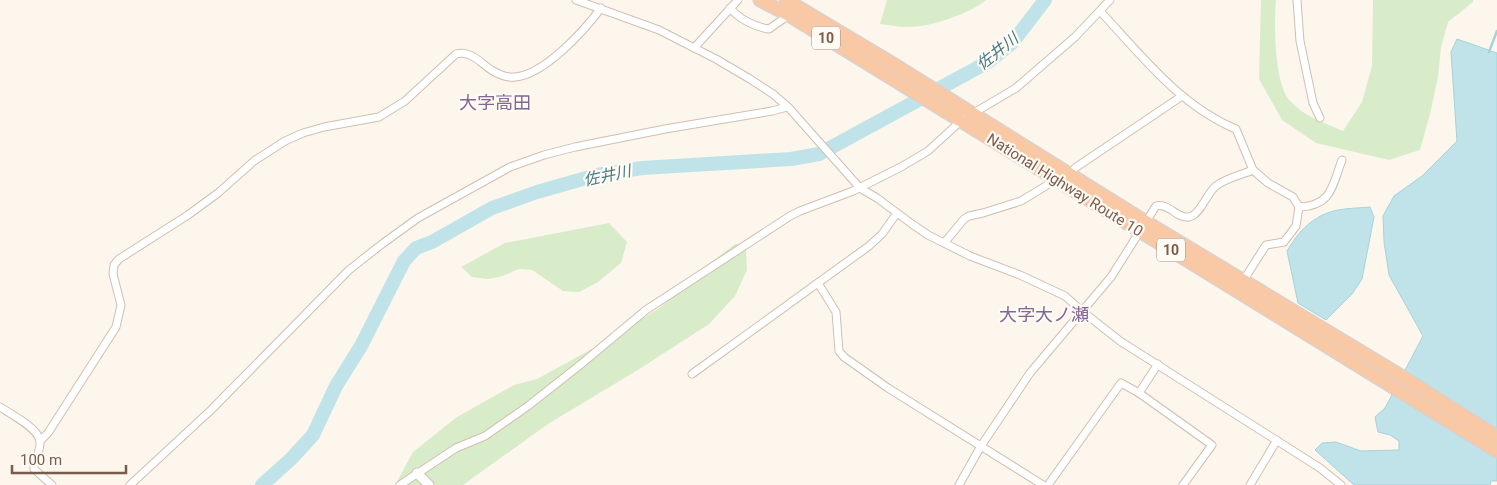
<svg xmlns="http://www.w3.org/2000/svg" width="1497" height="485" font-family="Roboto,'Noto Sans JP',sans-serif">
  <style>
    .green { fill: #d8ecc9 }
    .water { fill: #bfe3e8; stroke: #a5d3da }
    .lines { fill: none; stroke-linecap: round; stroke-linejoin: round }
    .stream { stroke: #a5d3da; stroke-width: 2.5 }
    .river { stroke: #bfe3e8; stroke-width: 14 }
    .minor-casing { stroke: #d1beb0; stroke-width: 9 }
    .tertiary-casing { stroke: #d1beb0; stroke-width: 11 }
    .trunk-casing { stroke: #dad1cd; stroke-width: 15 }
    .minor { stroke: #fff; stroke-width: 7 }
    .tertiary { stroke: #fff; stroke-width: 9 }
    .trunk { stroke: #f9c8a4; stroke-width: 12 }
    .labels { text-anchor: middle; stroke-width: 4.5; stroke-linejoin: round; paint-order: stroke }
    .shield { fill: #fffaf3; stroke: #a28b7f; stroke-width: 1 }
    .shield-label { font-size: 14px; font-weight: bold; fill: #7a5c4d }
    .street-label { font-size: 15px; fill: #7a5c4d; stroke: #fffaf3 }
    .water-label { font-size: 16px; font-style: italic; fill: #437c86; stroke: #fffaf3 }
    .quarter-label { font-size: 18px; fill: #846695; stroke: #fffaf3 }
  </style>
  <rect width="100%" height="100%" fill="#fdf6ec"/>
  <g class="green">
    <path d="M887 0H986C969 14 931 27 908 27 899 27 889 25 880 24Z"/>
    <path d="M1261 0H1276C1274 23 1274 84 1290 101 1304 116 1324 123 1343 131L1362 102 1372 66 1373 0H1473V2L1448 22 1441 47 1438 77 1430 114 1420 150 1389 160 1316 143 1282 120 1259 79Z"/>
    <polygon points="609,223 627,242 621,263 598,282 579,292 563,291 532,270 519,269 503,276 488,279 472,277 461,267 505,243"/>
    <polygon points="735,244 743,244 746,250 747,270 735,296 709,324 641,368 548,424 463,485 395,485 413,452 457,417 514,385 537,379 601,344 658,309 714,260"/>
  </g>
  <g class="water">
    <polygon points="1457,39 1497,53 1497,481 1491,481 1490,485 1354,485 1315,450 1322,443 1336,442 1361,451 1399,450 1399,441 1390,435 1378,432 1375,417 1385,408 1423,336 1389,275 1384,242 1383,216 1394,196 1422,176 1457,141 1451,52"/>
    <path d="M1370 207 1374 217 1362 279 1352 294 1326 320 1298 303 1287 251C1299 231 1313 215 1338 210 1349 208 1360 208 1370 207Z"/>
  </g>
  <g class="lines">
    <polyline class="stream" points="1489,52 1497,31"/>
    <polyline class="river" points="262,485 291,459 313,435 336,386 361,346 404,261 416,248 432,242 492,208 537,192 597,175 642,168 791,159 819,154 988,62 1012,43 1045,0"/>
    <g class="minor-casing">
      <g id="minor">
        <polyline points="576,0 659,30 716,59 750,79 773,94 789,108 860,188 877,198 912,224 928,235 970,256 1020,275 1065,296 1082,311 1120,341 1320,468 1341,485"/>
        <polyline points="1297,0 1300,41 1313,103 1320,118"/>
        <path d="M730 8C739 19 755 27 769 29L789 15"/>
        <path d="M1100 11C1140 54 1180 106 1236 129L1253 170 1268 183 1293 197 1299 207 1296 226 1284 242 1266 245 1243 281"/>
        <polyline points="694,48 738,0"/>
        <polyline points="972,114 1016,88 1075,37 1110,0"/>
        <polyline points="1075,168 1182,96"/>
        <path d="M1299 207C1332 206 1332 186 1342 160"/>
        <polyline points="945,242 964,219 969,216 983,213 1021,201 1049,184"/>
        <polyline points="818,283 836,312 839,351 844,357 888,388 1043,485"/>
        <polyline points="1158,364 1139,393 1212,445 1183,485"/>
        <polyline points="692,374 869,246 882,234 897,213"/>
        <path d="M0 407C11 414 38 428 40 441 41 451 34 460 34 469L52 485"/>
        <path d="M40 441 48 433 116 327 121 305 113 274 114 265 119 259 188 215 218 193 254 161 285 141 303 133 324 127 379 117 405 101 456 54C472 50 481 64 493 71 500 75 508 78 515 77 544 75 584 31 601 8"/>
        <polyline points="130,485 211,410 349,270 382,244 418,218 510,167 544,155 575,147 665,129 772,111 787,107"/>
        <polyline points="400,485 456,448 485,436 528,406 580,365 646,310 790,216 800,211 853,191 901,167 928,151 963,119"/>
        <path d="M959 485 981 446 1030 373 1111 277 1156 206C1169 202 1179 222 1192 216 1202 211 1207 193 1216 186 1226 178 1241 175 1253 170"/>
        <polyline points="1048,485 1121,383 1139,393"/>
        <polyline points="1250,485 1277,440"/>
      </g>
    </g>
    <g class="tertiary-casing">
      <polyline id="tertiary" points="417,473 429,485"/>
    </g>
    <g class="trunk-casing">
      <g id="trunk">
        <polyline points="760,0 789,15 1497,451"/>
        <polyline points="786,0 893,64 1146,222 1396,373 1497,437"/>
      </g>
    </g>
    <use href="#minor" class="minor"/>
    <use href="#tertiary" class="tertiary"/>
    <use href="#trunk" class="trunk"/>
  </g>
  <g class="labels">
    <g class="shield">
      <rect x="812" y="26.5" width="28" height="23" rx="4"/>
      <rect x="1157" y="238.5" width="28" height="23" rx="4"/>
    </g>
    <g class="shield-label">
      <text x="826" y="43">10</text>
      <text x="1171" y="255">10</text>
    </g>
    <g class="street-label">
      <text transform="translate(1065 185) rotate(32)" y="5">National Highway Route 10</text>
    </g>
    <g class="water-label">
      <text transform="translate(997 51) rotate(-39)" y="6">佐井川</text>
      <text transform="translate(607 175) rotate(-12)" y="6">佐井川</text>
    </g>
    <g class="quarter-label">
      <text x="495" y="109">大字高田</text>
      <text x="1044" y="321">大字大ノ瀬</text>
    </g>
  </g>
  <path d="M12 465v8h114v-8" fill="none" stroke="#7a5c4d" stroke-width="2.5"/>
  <text x="20" y="465" font-size="15" fill="#7a5c4d" stroke="#fffaf3" stroke-width="4" paint-order="stroke">100 m</text>
</svg>
